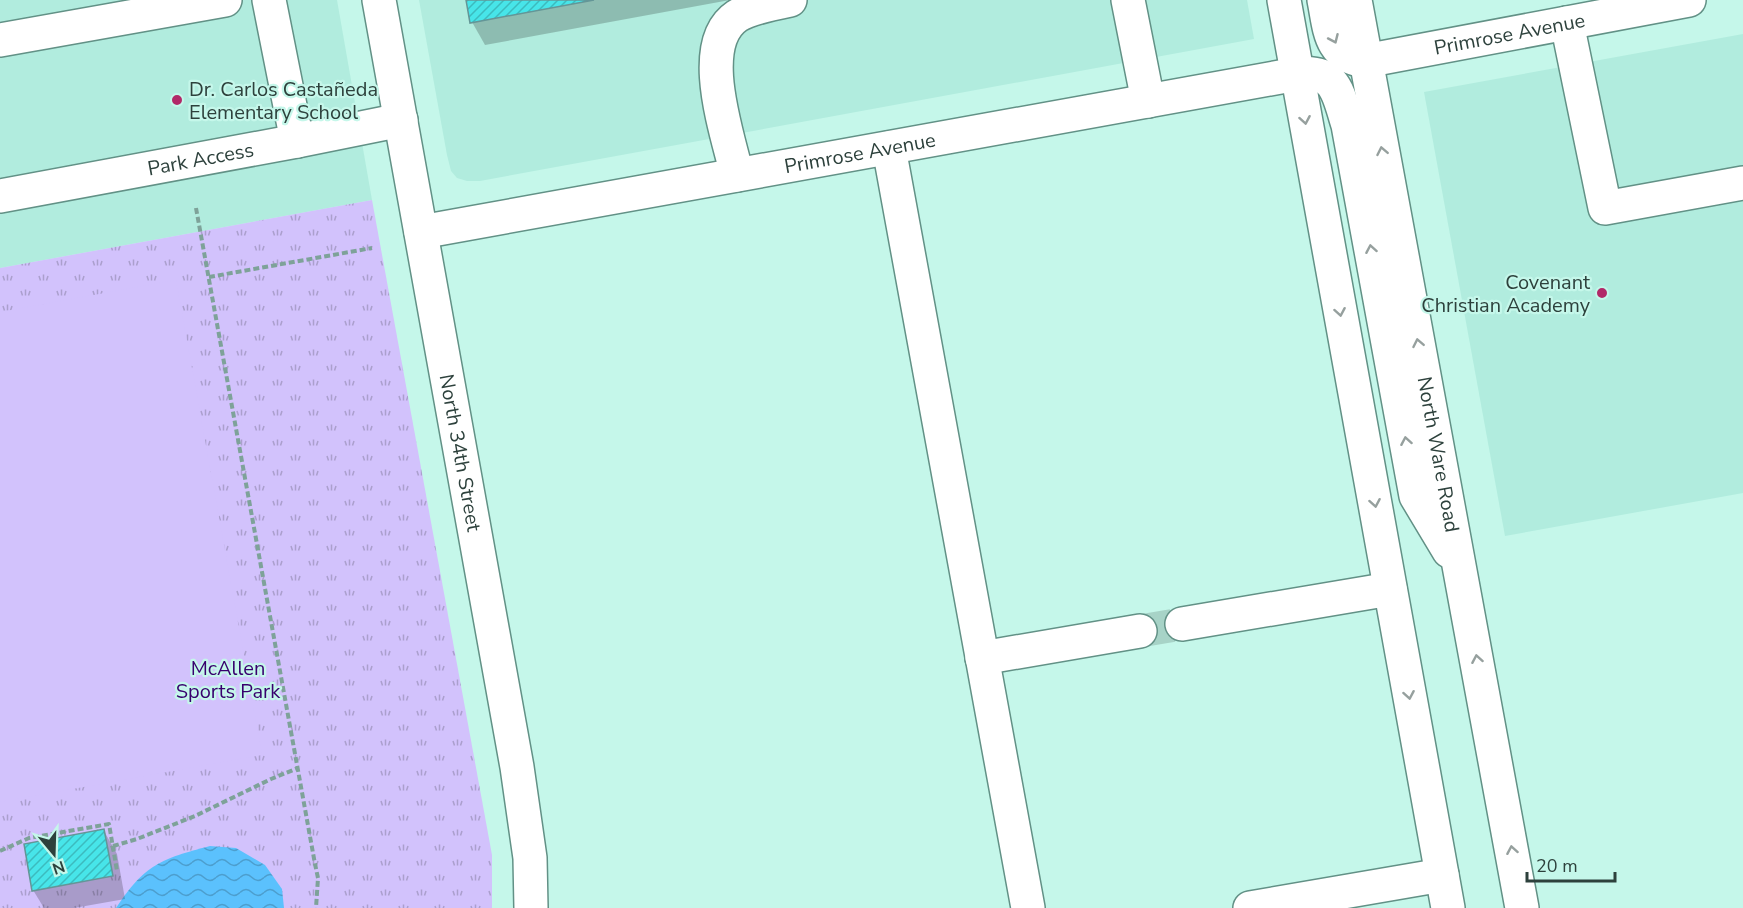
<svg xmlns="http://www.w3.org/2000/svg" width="1743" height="908" font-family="'Nunito Sans',sans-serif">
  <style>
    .built { fill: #b1ecde }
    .grass { fill: url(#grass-tufts) }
    .pitch { fill: #d2c2fc }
    .water { fill: url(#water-waves) }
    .shadow { fill: #0003 }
    .building { fill: url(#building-hatch); stroke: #649697; stroke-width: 1.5 }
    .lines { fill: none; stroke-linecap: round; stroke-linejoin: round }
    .minor-tunnel { stroke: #a7d3c7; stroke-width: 33; stroke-dasharray: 33 16; stroke-linecap: butt }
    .minor-casing { stroke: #629186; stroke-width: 36 }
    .major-casing { stroke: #629186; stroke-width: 36 }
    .path { stroke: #7ea299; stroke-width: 4; stroke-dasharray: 6 3; stroke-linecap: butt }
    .minor { stroke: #fff; stroke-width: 33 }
    .major { stroke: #fff; stroke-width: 33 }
    .oneway { stroke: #96a09e }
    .poi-dot { fill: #b12868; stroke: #c5f7ea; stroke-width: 2 }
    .labels { text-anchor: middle; stroke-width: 4.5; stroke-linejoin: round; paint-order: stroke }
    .street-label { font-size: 20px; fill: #2d413c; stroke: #c5f7ea }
    .poi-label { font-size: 20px; fill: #2d413c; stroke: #c5f7ea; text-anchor: start }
    .park-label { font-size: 20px; fill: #38006e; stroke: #c5f7ea }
  </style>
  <defs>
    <pattern id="grass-tufts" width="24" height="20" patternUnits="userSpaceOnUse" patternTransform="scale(1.5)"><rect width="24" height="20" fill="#d2c2fc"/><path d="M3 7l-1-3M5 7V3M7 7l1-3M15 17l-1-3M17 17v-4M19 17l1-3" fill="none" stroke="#ab9fcd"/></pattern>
    <pattern id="water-waves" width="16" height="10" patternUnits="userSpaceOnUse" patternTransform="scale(1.5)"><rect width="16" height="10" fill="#5bc1fd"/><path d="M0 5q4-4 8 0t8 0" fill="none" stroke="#4c9ece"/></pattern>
    <pattern id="building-hatch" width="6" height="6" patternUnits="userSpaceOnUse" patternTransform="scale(1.5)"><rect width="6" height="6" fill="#47e5e9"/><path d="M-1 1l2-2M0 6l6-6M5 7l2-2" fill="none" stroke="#3cbbbe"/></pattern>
  </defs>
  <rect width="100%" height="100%" fill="#c5f7ea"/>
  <g class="built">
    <polygon points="0,0 337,0 372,200 0,268"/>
    <polygon points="419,0 1247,0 1254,39 480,181 467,181 457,178 451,171 447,155"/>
    <polygon points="1743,34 1743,493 1505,536 1424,92"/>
  </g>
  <polygon class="grass" points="372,200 492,855 492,908 0,908 0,268"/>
  <polygon class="pitch" points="176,280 262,755 0,802 0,312"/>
  <path class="water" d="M210 846 236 848 265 865 282 889 284 908H116C145 864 161 859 210 846Z"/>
  <g class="shadow">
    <polygon points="468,0 730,0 485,45 472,22"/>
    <polygon points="104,831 117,854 125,899 74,908 44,908 33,890"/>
  </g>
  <g class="building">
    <polygon points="466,0 594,0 470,23"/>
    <polygon points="104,829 113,876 32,891 24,844"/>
  </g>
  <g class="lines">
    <polyline class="minor-tunnel" points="1140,631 1182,624"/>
    <g class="minor-casing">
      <g id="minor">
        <polyline points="269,0 297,141"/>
        <path id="s1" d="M379 0 517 767 530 858 531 908"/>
        <polyline points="1128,0 1148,101"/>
        <polyline points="1567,23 1605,208 1743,183"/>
        <polyline points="0,40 225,0"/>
        <path id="s2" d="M1365 61 1689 0"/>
        <polyline points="889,148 1028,908"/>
        <path d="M737 175C728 135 695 44 737 16 750 8 775 3 790 0"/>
        <path id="s3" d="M0 196 297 141 401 120"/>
        <path id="s4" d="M421 232 1297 74"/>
        <polyline points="1182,624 1390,589"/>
        <polyline points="982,658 1140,631"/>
        <polyline points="1250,908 1442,875"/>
      </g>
    </g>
    <g class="major-casing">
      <g id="major">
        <polyline points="1284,0 1448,908"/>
        <path d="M1324 0C1330 30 1329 56 1365 61"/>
        <path id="s5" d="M1355 0 1522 908"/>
        <path d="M1297 74C1337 69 1338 94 1348 125L1416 496 1449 551"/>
      </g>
    </g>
    <g class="path">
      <polyline points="196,208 315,864 318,878 316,908"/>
      <polyline points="209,277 372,248"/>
      <polyline points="113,846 137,839 195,816 271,779 298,768"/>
      <polyline points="0,851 29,838 109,824 117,871"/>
    </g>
    <use href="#minor" class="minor"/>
    <use href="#major" class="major"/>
  </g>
  <defs><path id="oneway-chevron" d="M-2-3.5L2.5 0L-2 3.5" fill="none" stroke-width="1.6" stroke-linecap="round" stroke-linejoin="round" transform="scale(1.5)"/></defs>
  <g class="oneway">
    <use href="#oneway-chevron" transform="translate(1334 39) rotate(66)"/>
    <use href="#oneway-chevron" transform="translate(1305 120) rotate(80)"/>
    <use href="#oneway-chevron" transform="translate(1382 151) rotate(-101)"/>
    <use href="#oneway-chevron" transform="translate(1371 249) rotate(-100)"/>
    <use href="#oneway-chevron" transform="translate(1340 312) rotate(80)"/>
    <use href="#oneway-chevron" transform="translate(1418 343) rotate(-101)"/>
    <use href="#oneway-chevron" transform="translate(1406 441) rotate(-100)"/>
    <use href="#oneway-chevron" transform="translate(1375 503) rotate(80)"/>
    <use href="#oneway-chevron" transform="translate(1477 659) rotate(-100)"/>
    <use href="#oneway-chevron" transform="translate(1409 695) rotate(80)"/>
    <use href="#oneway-chevron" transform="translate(1512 850) rotate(-100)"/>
  </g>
  <g class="poi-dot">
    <circle cx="177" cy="100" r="6"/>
    <circle cx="1602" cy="293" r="6"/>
  </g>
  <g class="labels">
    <g class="street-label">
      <text dy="7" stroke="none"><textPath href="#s2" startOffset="147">Primrose Avenue</textPath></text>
      <text dy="7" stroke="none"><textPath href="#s4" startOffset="446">Primrose Avenue</textPath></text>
      <text dy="7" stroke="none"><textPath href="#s3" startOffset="204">Park Access</textPath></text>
      <text dy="7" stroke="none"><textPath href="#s1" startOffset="460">North 34th Street</textPath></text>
      <text dy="7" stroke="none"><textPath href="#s5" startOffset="462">North Ware Road</textPath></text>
    </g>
    <g class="poi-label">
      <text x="189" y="96">Dr. Carlos Castañeda<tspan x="189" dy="23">Elementary School</tspan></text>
      <text x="1590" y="289" text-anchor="end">Covenant<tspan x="1590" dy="23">Christian Academy</tspan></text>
    </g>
    <g class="park-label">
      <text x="228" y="675">McAllen<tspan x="228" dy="23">Sports Park</tspan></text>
    </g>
  </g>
  <g transform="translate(54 854) rotate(161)" stroke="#c5f7ea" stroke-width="4.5" paint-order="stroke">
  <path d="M0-4.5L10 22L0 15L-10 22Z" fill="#2d413c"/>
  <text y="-9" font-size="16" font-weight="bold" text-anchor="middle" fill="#2d413c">N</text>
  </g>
  <path d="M1527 872v9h88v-9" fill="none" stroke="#2d413c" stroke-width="3"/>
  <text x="1536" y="872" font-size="18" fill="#2d413c" stroke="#c5f7ea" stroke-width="4.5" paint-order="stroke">20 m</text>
</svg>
